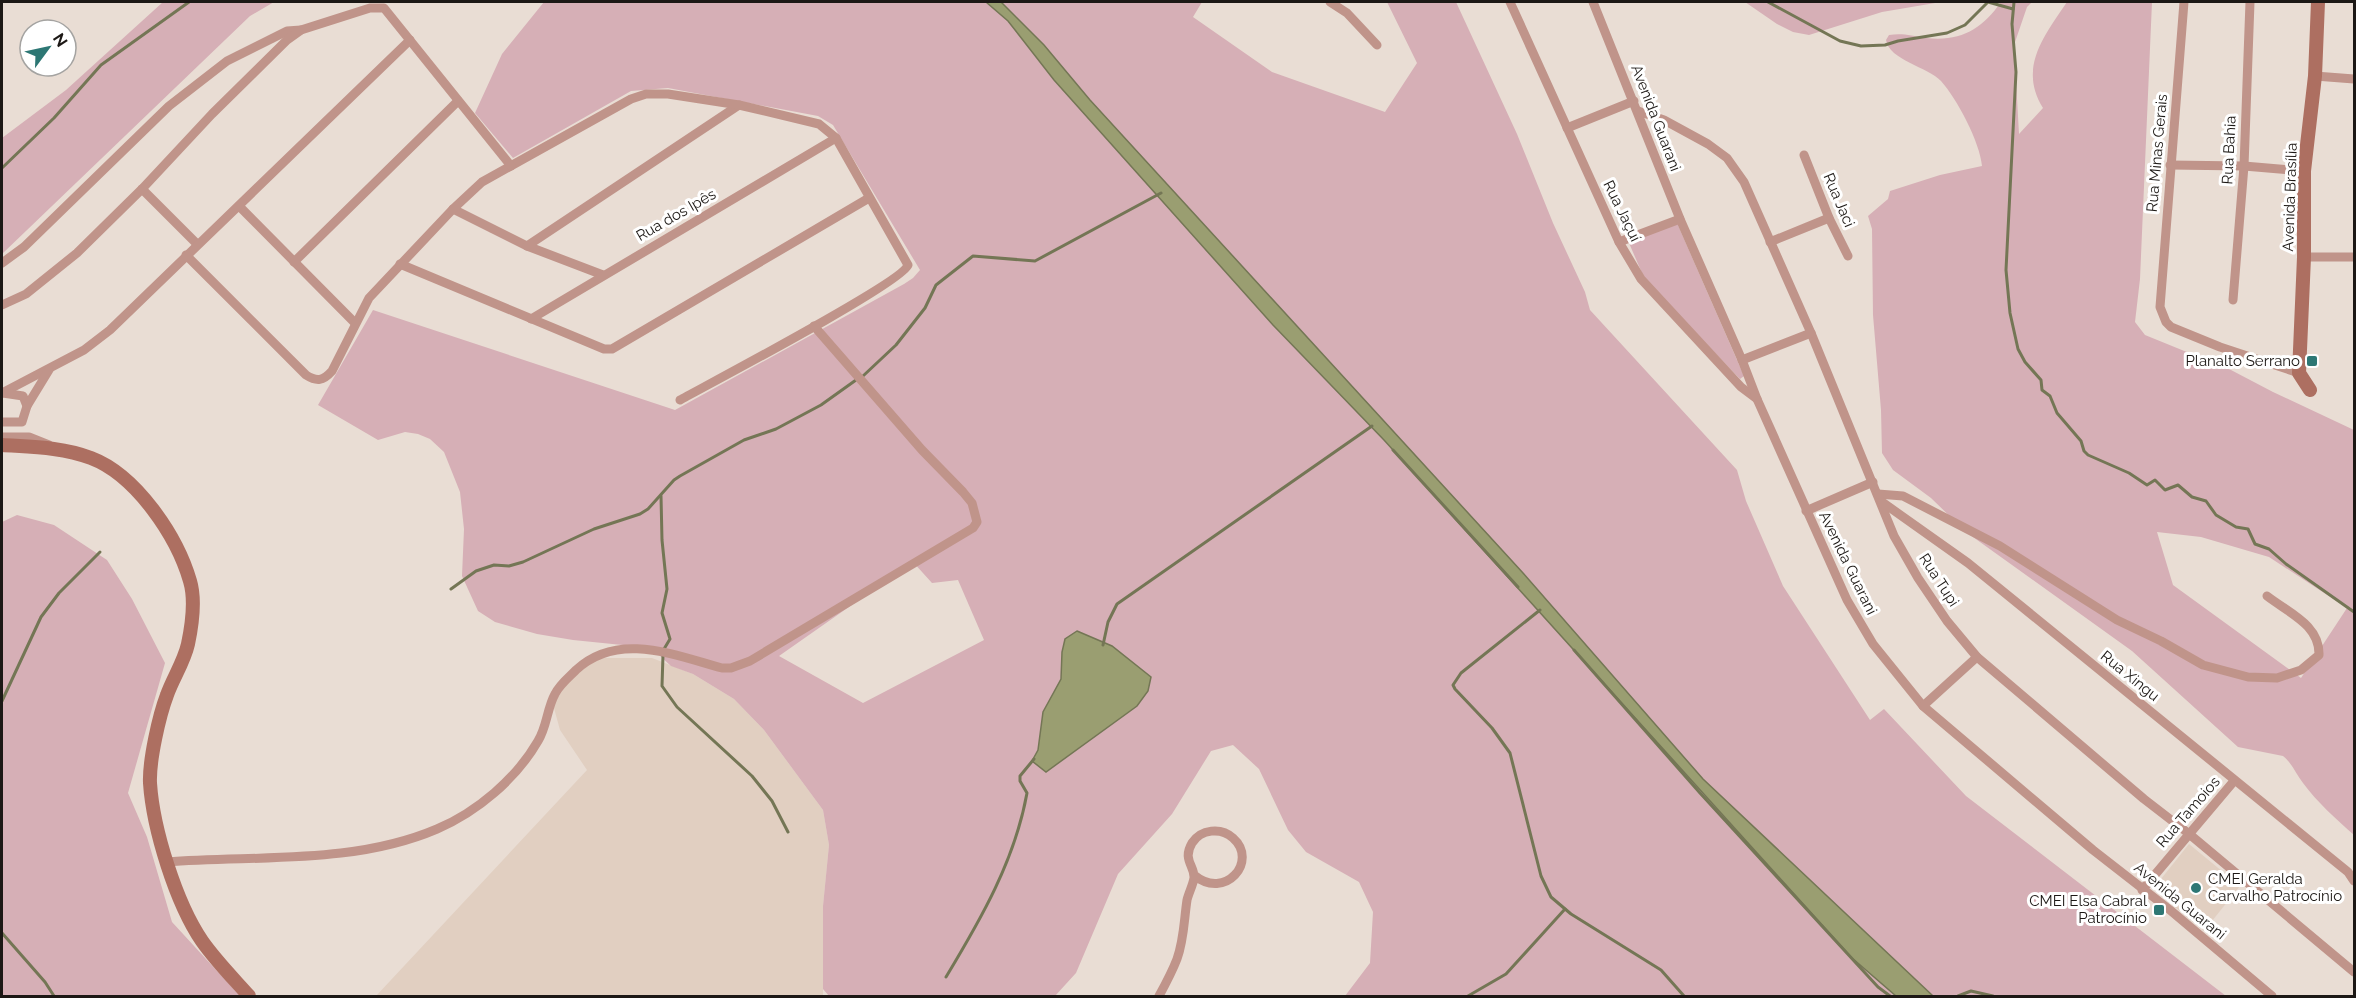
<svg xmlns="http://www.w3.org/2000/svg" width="2356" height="998" font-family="Raleway,sans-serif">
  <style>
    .built { fill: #e1cfc1 }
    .green { fill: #d6afb6; fill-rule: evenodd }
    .water { fill: #9a9e71; stroke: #747655; stroke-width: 1.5 }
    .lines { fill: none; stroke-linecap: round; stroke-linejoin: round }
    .stream { stroke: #747655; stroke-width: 3 }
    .street { stroke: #c0948a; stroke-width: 9 }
    .secondary { stroke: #ad6f61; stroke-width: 14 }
    .poi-dot { fill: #2d7774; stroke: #fff; stroke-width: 2 }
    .labels { text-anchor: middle; stroke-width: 6; stroke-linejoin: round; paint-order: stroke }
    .street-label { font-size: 15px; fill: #1c1815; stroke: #fff }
    .poi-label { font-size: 15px; fill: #1c1815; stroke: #fff; text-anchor: end }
  </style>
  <rect width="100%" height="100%" fill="#e9ddd4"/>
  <g class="built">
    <polygon points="599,658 652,658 693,674 734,699 764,730 823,810 829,845 823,906 823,996 376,996 587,770 560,730 554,708 555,702 569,680"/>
    <polygon points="2189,844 2240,886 2204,931 2153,889"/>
  </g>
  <g class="green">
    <polygon points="163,2 274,2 250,16 2,254 2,138 66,90"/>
    <path d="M544 2H986L1008 21 1054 80 1273 325 1384 440 1852 958 1896 996H1345L1370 963 1373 912 1359 882 1306 852 1288 830 1259 769 1233 745 1211 751 1172 814 1118 874 1076 973 1055 996H829L823 989V906L829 845 823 810 764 730 734 699 693 674 671 666 658 654 642 647 573 640 537 634 495 622 478 611 462 576 464 529 460 492 444 452 430 439 418 434 405 432 378 440 318 405 373 310 675 410 904 284 913 278 920 270 833 125 818 116 668 88 631 91 513 158 475 113 502 54ZM913 562 932 583 958 580 984 640 863 703 779 656ZM1065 639 1136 706 1046 772 1032 761 1038 750 1043 712 1061 679 1062 652Z"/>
    <polygon points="1001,2 1202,2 1193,17 1272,72 1385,112 1417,63 1387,2 1456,2 1517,134 1553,223 1585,292 1590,310 1737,470 1746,501 1783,586 1870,720 1884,709 1966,796 2226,996 1933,996 1703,779 1090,100 1044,45"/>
    <polygon points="1745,2 1941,2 1882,12 1809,35 1793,32 1777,24"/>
    <path d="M2001 2H2032L2027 7 2014 45 2019 134 2043 108C2018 68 2044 36 2067 2H2152L2140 279 2135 322 2145 335 2231 370 2273 392 2354 430V835C2336 819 2317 802 2303 783 2296 774 2292 763 2283 756L2238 747 2132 651 1966 532 1931 498 1893 470 1882 453 1881 410 1873 315 1872 229 1868 216 1888 199 1890 191 1940 175 1982 166C1980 142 1957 99 1941 81 1928 67 1889 60 1886 40L1889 35C1904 33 1911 36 1926 38 1961 42 1982 29 2001 2ZM2157 532 2201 537 2269 557 2347 608 2301 678 2173 585Z"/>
    <polygon points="1677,223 1744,376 1740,379 1645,280 1629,243"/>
    <polygon points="17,515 54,525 107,560 132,599 165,663 128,793 147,837 172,922 240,996 2,996 2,522"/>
  </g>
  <g class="water">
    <polygon points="986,2 1001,2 1044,45 1090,100 1523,573 1703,779 1933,996 1896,996 1852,958 1384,440 1273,325 1054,80 1008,21"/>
    <polygon points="1077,631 1112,646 1151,677 1148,691 1137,706 1046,772 1032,761 1038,750 1043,712 1061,679 1062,652 1065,639"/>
  </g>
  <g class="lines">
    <g class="stream">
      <polyline points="1768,2 1840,41 1861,46 1885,45 1898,41 1947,33 1965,25 1988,2 2013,9"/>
      <polyline points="2014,2 2012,24 2016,72 2006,270 2010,313 2018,349 2025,362 2041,380 2042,390 2050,396 2057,413 2081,441 2084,451 2088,455 2129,473 2147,485 2155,480 2165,490 2178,485 2192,497 2206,501 2216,515 2236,527 2248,529 2255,544 2269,549 2286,564 2354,612"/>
      <polyline points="2,168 54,118 101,65 189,2"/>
      <polyline points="863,376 896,345 925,308 936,285 973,256 1035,261 1161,193"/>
      <polyline points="1393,450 1518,587"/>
      <polyline points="661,496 662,540 667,589 662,613 670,639 664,649"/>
      <polyline points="451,589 476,571 494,565 509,566 523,562 594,529 640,514 648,509 674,480 680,476 744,440 776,429 821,405 856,380"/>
      <polyline points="1540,610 1461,673 1453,685 1455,689 1492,728 1510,753 1541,876 1551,897 1571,914 1661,970 1684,996"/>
      <polyline points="1103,645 1108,622 1117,604 1372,426"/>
      <polyline points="1574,650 1700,793 1878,987 1890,996"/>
      <polyline points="663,655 662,686 677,707 752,776 772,801 788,832"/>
      <polyline points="2,701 41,617 59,593 100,552"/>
      <polyline points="2,933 45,982 54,996"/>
      <path d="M946 977C981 919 1015 860 1027 793L1020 781V776L1034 759"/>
      <polyline points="1468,996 1506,974 1565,909"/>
      <polyline points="1958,996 1971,991 1993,996"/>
    </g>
    <g class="street">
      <polyline points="1330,2 1347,13 1377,45"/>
      <polyline points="1510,2 1619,242 1641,279 1741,387 1757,399"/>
      <polyline points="1593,2 1680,219 1742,360 1757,399 1847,600 1873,644 1923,706 2093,850 2170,910 2272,996"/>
      <polyline points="2184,2 2160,307 2166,322 2171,327 2220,347 2299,373"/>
      <polyline points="2315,76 2354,79"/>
      <polyline points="1638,111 1664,120 1708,144 1727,158 1744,182 1811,333 1894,536 1918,578 1947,621 1977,657 2144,799 2188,833 2354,972"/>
      <polyline points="1567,128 1634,101"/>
      <polyline points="1804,155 1829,218 1848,256"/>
      <polyline points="2170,165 2244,166 2304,171"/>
      <polyline points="142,189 197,244"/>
      <polyline points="239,206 355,323"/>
      <polyline points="453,209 527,246 603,275"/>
      <polyline points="1619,242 1680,219"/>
      <polyline points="1770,242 1829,218"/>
      <polyline points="527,246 739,105"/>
      <path d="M186 255 306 375C317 382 323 381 332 371L369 298 453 209 482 182 631 99 646 94H668L739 105 819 124 836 138 908 265C903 282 709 384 680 400"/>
      <polyline points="2304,257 2354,257"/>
      <polyline points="294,262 458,101"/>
      <polyline points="2,263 24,247 169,106 227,61 287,31 301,30"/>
      <polyline points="400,264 604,349 612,349 869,198"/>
      <polyline points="2233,300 2244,166 2250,2"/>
      <polyline points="2,305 26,294 77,253 142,189 212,114 287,40 301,30 370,8 384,8 511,166"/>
      <polyline points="531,319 836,138"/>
      <polyline points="1742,360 1811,333"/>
      <polyline points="2,393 84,350 110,330 410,40"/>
      <polyline points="3,393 23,396 27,406"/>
      <polyline points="2,422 22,422 27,406 49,370"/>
      <polyline points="2,437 29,437 49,445"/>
      <path d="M1878 494 1903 496 2000 546 2117 620 2161 641 2203 665 2248 677 2277 678 2301 670 2319 655C2320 625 2289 613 2267 596"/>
      <polyline points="1882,502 1968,563 2348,872 2354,881"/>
      <polyline points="1806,511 1873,482"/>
      <polyline points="1923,706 1977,657"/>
      <path d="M167 862C256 855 353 865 437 829 477 812 516 779 538 741 547 727 547 708 555 694 559 685 569 677 576 670 618 631 674 655 722 668H731L750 661 973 528 977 522 972 503 963 492 922 450 814 326"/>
      <polyline points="2142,890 2234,781"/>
      <path d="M1159 996C1165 985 1172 972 1177 959 1184 940 1184 920 1187 900 1189 892 1193 885 1194 878 1195 866 1182 860 1192 843 1201 829 1221 827 1233 838 1259 861 1225 901 1194 875"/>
    </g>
    <g class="secondary">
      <polyline points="2310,390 2299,373 2304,257 2304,171 2315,76 2318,2"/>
      <path d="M2 445C32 447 62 447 91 458 136 475 177 536 190 581 196 601 192 625 188 644 184 662 173 678 167 695 159 716 149 761 150 783 153 829 176 903 202 941 216 961 233 978 249 996"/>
    </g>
  </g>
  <g class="poi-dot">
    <rect x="2306" y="355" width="12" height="12" rx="3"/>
    <circle cx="2196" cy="888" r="6"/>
    <rect x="2153" y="904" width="12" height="12" rx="3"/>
  </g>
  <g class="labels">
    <g class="street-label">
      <text transform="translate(1656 118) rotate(69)" y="5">Avenida Guarani</text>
      <text transform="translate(2229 150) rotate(-87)" y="5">Rua Bahia</text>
      <text transform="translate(2157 153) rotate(-85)" y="5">Rua Minas Gerais</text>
      <text transform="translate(2290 197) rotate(-88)" y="5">Avenida Brasília</text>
      <text transform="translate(1839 200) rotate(67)" y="5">Rua Jaci</text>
      <text transform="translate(1622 211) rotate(64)" y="5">Rua Jaçuí</text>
      <text transform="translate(676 215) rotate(-30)" y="5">Rua dos Ipês</text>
      <text transform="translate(1848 563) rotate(64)" y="5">Avenida Guarani</text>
      <text transform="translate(1939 580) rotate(57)" y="5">Rua Tupi</text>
      <text transform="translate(2130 676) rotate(39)" y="5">Rua Xingu</text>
      <text transform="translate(2188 812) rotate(-49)" y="5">Rua Tamoios</text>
      <text transform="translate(2180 901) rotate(39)" y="5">Avenida Guarani</text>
    </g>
    <g class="poi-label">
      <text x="2300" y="366">Planalto Serrano</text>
      <text x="2208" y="884" text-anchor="start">CMEI Geralda<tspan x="2208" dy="17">Carvalho Patrocínio</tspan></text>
      <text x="2147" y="906">CMEI Elsa Cabral<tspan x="2147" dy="17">Patrocínio</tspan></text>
    </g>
  </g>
  <rect width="2356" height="998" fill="none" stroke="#1c1815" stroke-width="6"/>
  <g transform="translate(48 48) rotate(57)"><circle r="28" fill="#ffffff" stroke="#a4a3a1" stroke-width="1.5"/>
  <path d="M0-4.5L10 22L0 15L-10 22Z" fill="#2d7774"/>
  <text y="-9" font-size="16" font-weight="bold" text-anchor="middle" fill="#1c1815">N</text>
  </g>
</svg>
